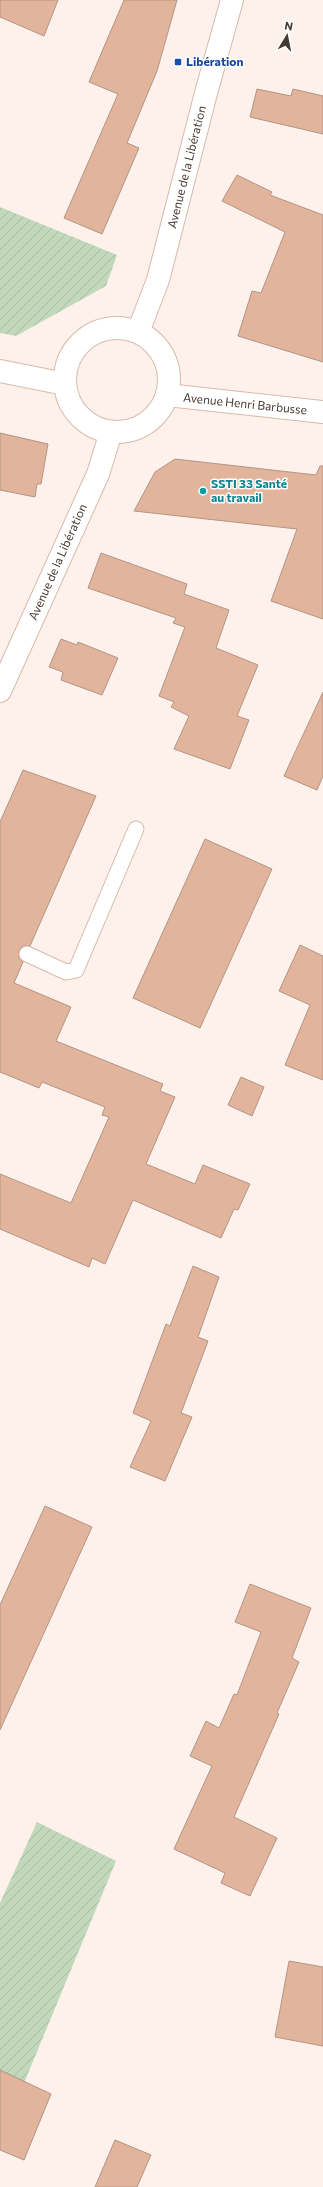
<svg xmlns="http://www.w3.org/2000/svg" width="323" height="2187" font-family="Commissioner,sans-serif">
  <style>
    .garden { fill: url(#garden-furrows) }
    .building { fill: #e1b49b; stroke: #b19586 }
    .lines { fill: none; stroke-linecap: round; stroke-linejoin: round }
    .lane-casing { stroke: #d7baaa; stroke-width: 17 }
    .secondary-casing { stroke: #d7baaa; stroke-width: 24 }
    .lane { stroke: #fff; stroke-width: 15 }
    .secondary { stroke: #fff; stroke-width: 22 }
    .transit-dot { fill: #1a4fb4; stroke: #fff; stroke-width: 1.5 }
    .culture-dot { fill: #0f9aa8; stroke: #fff; stroke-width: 1.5 }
    .labels { text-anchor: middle; stroke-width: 3; stroke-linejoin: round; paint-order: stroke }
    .transit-label { font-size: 12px; font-weight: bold; fill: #164399; stroke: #fff; text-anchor: start }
    .street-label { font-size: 12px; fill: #463a33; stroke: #fff }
    .culture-label { font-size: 12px; font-weight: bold; fill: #0d838f; stroke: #fff; text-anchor: start }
  </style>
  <defs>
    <pattern id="garden-furrows" width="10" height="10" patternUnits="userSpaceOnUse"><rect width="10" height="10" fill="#c2d8bb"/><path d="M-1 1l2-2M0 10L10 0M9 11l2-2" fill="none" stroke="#a8baa1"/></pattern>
  </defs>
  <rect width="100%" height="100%" fill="#fef1eb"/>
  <g class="garden">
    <polygon points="0,207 117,255 106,286 16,336 0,333"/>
    <polygon points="37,1822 116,1861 0,2141 0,1903"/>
  </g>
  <g class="building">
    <polygon points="0,0 58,0 44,36 0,17"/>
    <polygon points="124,0 177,0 157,71 127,143 139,148 102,234 64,218 118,94 89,82"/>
    <polygon points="257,89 291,96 293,89 323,96 323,134 250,117"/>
    <polygon points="237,175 272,192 270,195 323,215 323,362 238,336 252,291 261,293 285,232 222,201"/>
    <polygon points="0,433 48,444 41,484 37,484 35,497 0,490"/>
    <polygon points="175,459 316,475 320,466 323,466 323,619 271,601 297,529 134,511 155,472"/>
    <polygon points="101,553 187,584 184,594 229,610 216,648 258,665 237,716 249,720 230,769 174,749 189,716 171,707 174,702 159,696 185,627 173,623 176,618 88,588"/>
    <polygon points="61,639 77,645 78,642 118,658 102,695 61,680 63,672 49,667"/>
    <polygon points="323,692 323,776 317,790 284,776"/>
    <polygon points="23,770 96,796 30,946 22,946 19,951 19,959 23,962 14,983 71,1007 56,1041 163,1084 160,1091 175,1097 146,1164 195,1184 203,1165 250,1184 238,1210 234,1209 221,1238 133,1200 105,1264 92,1258 89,1267 0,1229 0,1174 71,1203 109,1117 102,1115 105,1107 42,1082 39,1088 0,1072 0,822"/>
    <polygon points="205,839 272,869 200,1028 133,998"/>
    <polygon points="300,945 323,956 323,1080 285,1065 310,1005 279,991"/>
    <polygon points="241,1077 264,1087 252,1116 228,1105"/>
    <polygon points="193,1266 219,1277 198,1337 208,1341 181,1413 192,1417 165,1481 130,1467 151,1421 133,1413 166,1324 170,1326"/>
    <polygon points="45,1506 92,1527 0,1730 0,1605"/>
    <polygon points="250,1584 311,1608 292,1658 299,1662 277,1713 279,1714 234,1817 277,1838 250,1896 221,1883 225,1873 174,1849 212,1766 190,1756 206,1721 219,1728 234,1694 237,1695 261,1632 235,1622"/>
    <polygon points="289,1961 323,1967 323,2046 275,2037"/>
    <polygon points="0,2070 51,2094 24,2160 0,2150"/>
    <polygon points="115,2140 151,2155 137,2187 95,2187"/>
  </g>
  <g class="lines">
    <g class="lane-casing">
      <polyline id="lane" points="27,954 66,972 76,970 136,829"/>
    </g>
    <g class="secondary-casing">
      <g id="secondary">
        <circle cx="117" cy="380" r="52"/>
        <polyline points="138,332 158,280 206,93 232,0"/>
        <polyline points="0,371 65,384"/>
        <polyline points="167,395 323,412"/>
        <polyline points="0,691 98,474 111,432"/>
      </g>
    </g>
    <use href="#lane" class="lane"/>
    <use href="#secondary" class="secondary"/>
  </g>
  <rect class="transit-dot" x="174" y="58" width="8" height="8" rx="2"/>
  <circle class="culture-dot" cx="203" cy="491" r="4"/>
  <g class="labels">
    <g class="transit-label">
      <text x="186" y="66">Libération</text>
    </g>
    <g class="street-label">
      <text transform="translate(187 167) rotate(-76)" y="4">Avenue de la Libération</text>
      <text transform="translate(245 404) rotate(6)" y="4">Avenue Henri Barbusse</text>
      <text transform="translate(58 562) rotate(-66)" y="4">Avenue de la Libération</text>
    </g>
    <g class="culture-label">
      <text x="211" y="488">SSTI 33 Santé<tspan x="211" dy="14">au travail</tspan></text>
    </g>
  </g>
  <g transform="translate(287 36) rotate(10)" stroke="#ffffff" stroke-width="3" paint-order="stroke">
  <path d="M0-3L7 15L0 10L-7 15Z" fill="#463a33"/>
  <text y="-6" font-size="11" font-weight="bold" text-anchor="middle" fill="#463a33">N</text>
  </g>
</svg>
